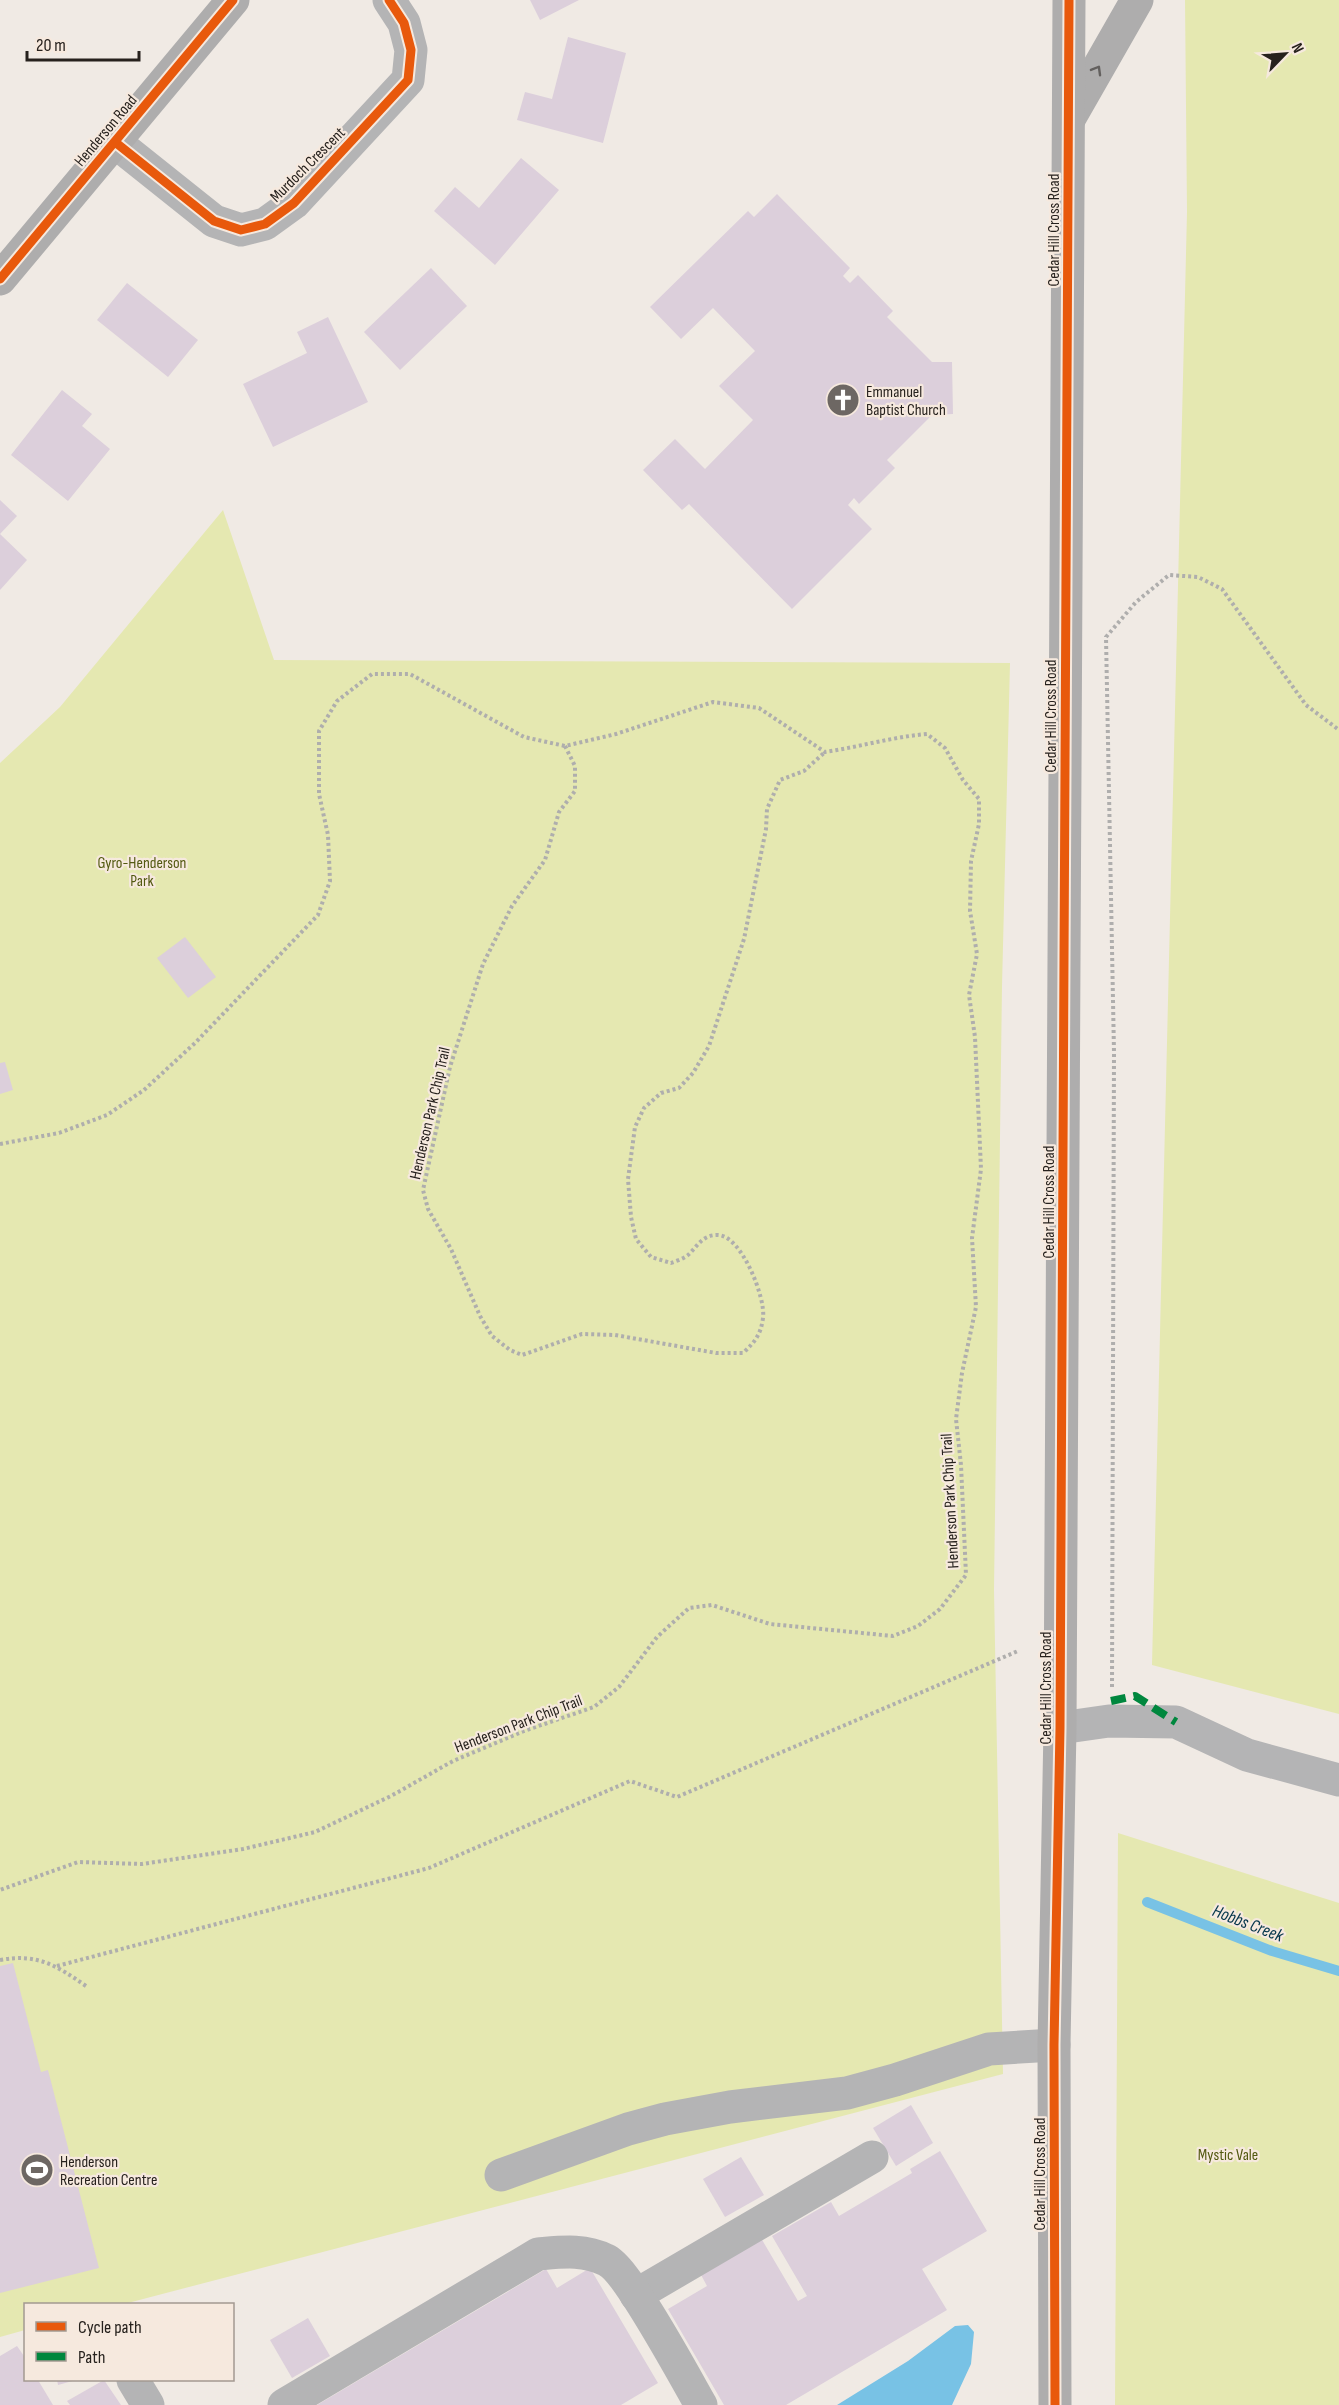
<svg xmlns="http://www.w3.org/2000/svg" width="1339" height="2405" font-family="'Sofia Sans Condensed',sans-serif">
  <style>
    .green { fill: #e5e8b1 }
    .water { fill: #78c2e5 }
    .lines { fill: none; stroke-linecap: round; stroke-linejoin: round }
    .stream { stroke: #78c2e5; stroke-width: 10 }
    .building { fill: #dccfdb }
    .path { stroke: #afaead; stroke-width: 4; stroke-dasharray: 3 3; stroke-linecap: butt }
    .minor { stroke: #b4b4b5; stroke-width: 33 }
    .major { stroke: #aeadad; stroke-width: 33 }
    .quiet { stroke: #00873e; stroke-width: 8; stroke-dasharray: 15 8; stroke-linecap: butt }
    .cycleway-casing { stroke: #f6e9de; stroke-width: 13 }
    .cycleway { stroke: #e8590c; stroke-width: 9 }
    .oneway { stroke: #63605e }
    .labels { text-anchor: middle; stroke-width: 4.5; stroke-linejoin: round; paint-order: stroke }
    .street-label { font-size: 16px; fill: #26211d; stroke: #f6e9de }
    .poi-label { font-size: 16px; fill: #26211d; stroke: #f6e9de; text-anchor: start }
    .park-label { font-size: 16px; fill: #535911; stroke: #f6e9de }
    .water-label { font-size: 18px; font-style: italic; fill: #05364b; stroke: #f6e9de }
  </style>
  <rect width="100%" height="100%" fill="#f0eae4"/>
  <g class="green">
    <polygon points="1185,0 1339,0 1339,1714 1152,1665 1187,212"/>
    <polygon points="223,510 274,660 1010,663 1002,986 994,1590 1003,2074 124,2304 26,2304 25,2330 0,2337 0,763 60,707"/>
    <polygon points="1118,1833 1339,1903 1339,2405 1115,2405"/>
  </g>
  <polygon class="water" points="968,2325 974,2332 971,2364 952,2405 837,2405 908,2361 955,2326"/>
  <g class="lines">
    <polyline class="stream" points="1147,1902 1272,1951 1339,1971"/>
  </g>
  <g class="building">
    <polygon points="530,0 579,0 540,20"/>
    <polygon points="568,37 626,53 603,143 517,120 525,92 552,99"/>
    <polygon points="521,158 559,190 495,265 434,211 455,187 479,208"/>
    <polygon points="777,194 850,268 843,276 850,283 858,275 893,311 887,317 932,362 952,362 953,414 932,415 887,460 895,468 859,504 854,498 848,505 872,529 792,609 689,504 682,510 643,470 675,439 705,469 753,420 719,386 755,351 713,308 681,339 650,307 748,211 754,217"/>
    <polygon points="431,268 467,306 400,370 364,332"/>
    <polygon points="127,283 198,340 168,377 97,320"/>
    <polygon points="328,317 368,402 273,447 243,384 307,353 297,332"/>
    <polygon points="62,390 92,414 82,426 110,449 68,501 11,455"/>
    <polygon points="0,500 17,516 0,534"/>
    <polygon points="0,534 27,560 0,590"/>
    <polygon points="185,937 216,977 188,998 157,958"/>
    <polygon points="5,1062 13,1090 0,1094 0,1063"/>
    <polygon points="13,1963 41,2072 48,2070 99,2268 0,2293 0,1966"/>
    <polygon points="911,2105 933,2143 896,2166 873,2128"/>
    <polygon points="940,2151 987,2231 922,2269 947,2310 786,2405 724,2405 668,2309 707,2286 700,2273 761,2238 798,2301 807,2296 772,2236 831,2202 839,2216 912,2173 910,2169"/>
    <polygon points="741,2157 764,2195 725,2217 703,2179"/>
    <polygon points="590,2268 658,2383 621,2405 317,2405 546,2269 557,2288"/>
    <polygon points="308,2318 330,2356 292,2378 270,2340"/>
    <polygon points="17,2346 26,2359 26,2380 38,2380 53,2405 0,2405 0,2356"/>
    <polygon points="57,2380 76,2380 58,2385"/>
    <polygon points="104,2380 121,2405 70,2405 67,2401"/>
  </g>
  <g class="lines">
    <g class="path">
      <path d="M565 746 575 766V791L559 812 545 860 512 906 483 964 450 1067 423 1190 428 1209 451 1249 480 1316 492 1336 510 1350 522 1355 582 1334 615 1335 716 1353H743C755 1342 761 1334 763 1318 766 1298 741 1234 717 1235 702 1235 697 1247 688 1255 683 1259 676 1261 671 1263L651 1257 636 1239 631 1217 628 1179 635 1127 644 1108 661 1093 679 1088 693 1073 709 1046 744 939 766 829 767 809 780 780 804 771 825 752"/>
      <path d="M0 1144 59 1133 107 1115 144 1090 195 1043 318 915 330 881 328 835 319 794V731L337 701 372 674H410L524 737 565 746 616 734 713 702 759 708 825 752C859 747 892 737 927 734L945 748 963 780 979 799V824L971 861 970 911 977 954 969 995 975 1037 981 1169 972 1238 976 1307 962 1373 956 1419 961 1465 966 1575 940 1609 918 1626 893 1636 770 1624 712 1605 689 1608 657 1637 619 1687 594 1707 524 1731 453 1761 391 1796 315 1832 243 1849 142 1864 78 1862 0 1890"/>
      <polyline points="1112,1687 1114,1052 1106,637 1136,602 1169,575 1198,577 1222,589 1306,705 1339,730"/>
      <path d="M0 1960C38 1953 57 1966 86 1986"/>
      <polyline points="57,1966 429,1868 630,1781 677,1797 1018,1651"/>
    </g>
    <g class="minor">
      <polyline points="115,142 214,221 241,230 265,224 294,203 408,80 411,50 404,23 389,0"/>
      <polyline points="1060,1728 1109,1721 1176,1722 1247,1755 1339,1780"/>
      <polyline points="501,2175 628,2129 665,2119 730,2107 847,2093 895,2080 989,2049 1054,2045"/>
      <polyline points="636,2295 872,2157"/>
      <polyline points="133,2380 148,2405"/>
      <path d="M284 2405 538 2254C562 2252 584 2249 606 2260 627 2269 686 2379 701 2405"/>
    </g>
    <g class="major">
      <polyline points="1069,119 1137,0"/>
      <polyline points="0,279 233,0"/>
      <polyline points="1055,2405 1054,2045 1060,1728 1069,0"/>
    </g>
    <polyline class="quiet" points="1111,1701 1135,1696 1176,1722"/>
    <g class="cycleway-casing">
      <g id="cycleway">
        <polyline points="115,142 214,221 241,230 265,224 294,203 408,80 411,50 404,23 389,0"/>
        <polyline points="0,279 233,0"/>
        <polyline points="1055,2405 1054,2045 1060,1728 1069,0"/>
      </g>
    </g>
    <use href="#cycleway" class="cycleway"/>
  </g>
  <defs><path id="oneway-chevron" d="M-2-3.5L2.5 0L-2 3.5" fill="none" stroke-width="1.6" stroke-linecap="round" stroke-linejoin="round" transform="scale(1.5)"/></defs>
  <use class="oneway" href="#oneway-chevron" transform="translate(1097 70) rotate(-60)"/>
  <defs>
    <g id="church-disc" transform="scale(1.725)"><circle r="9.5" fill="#6d6763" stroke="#f6e9de"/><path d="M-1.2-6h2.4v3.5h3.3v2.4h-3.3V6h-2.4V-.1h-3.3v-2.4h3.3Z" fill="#fff"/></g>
    <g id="stadium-disc" transform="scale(1.725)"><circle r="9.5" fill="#6d6763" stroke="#f6e9de"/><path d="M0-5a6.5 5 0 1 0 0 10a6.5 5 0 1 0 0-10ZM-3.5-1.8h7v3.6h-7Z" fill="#fff"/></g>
  </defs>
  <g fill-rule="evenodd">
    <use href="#church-disc" x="843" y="400"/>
    <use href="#stadium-disc" x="37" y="2170"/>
  </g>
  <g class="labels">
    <g class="street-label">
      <text transform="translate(105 130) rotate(-50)" y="6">Henderson Road</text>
      <text transform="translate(307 164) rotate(-45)" y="6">Murdoch Crescent</text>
      <text transform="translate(1053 230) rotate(-90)" y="6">Cedar Hill Cross Road</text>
      <text transform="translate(1050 716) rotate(-90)" y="6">Cedar Hill Cross Road</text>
      <text transform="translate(429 1113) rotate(-77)" y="6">Henderson Park Chip Trail</text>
      <text transform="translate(1048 1202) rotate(-90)" y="6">Cedar Hill Cross Road</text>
      <text transform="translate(949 1501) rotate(-93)" y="6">Henderson Park Chip Trail</text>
      <text transform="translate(1045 1688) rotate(-90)" y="6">Cedar Hill Cross Road</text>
      <text transform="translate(518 1723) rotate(-21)" y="6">Henderson Park Chip Trail</text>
      <text transform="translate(1039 2174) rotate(-90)" y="6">Cedar Hill Cross Road</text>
    </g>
    <g class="poi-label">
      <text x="866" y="397">Emmanuel<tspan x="866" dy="18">Baptist Church</tspan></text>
      <text x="60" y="2167">Henderson<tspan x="60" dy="18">Recreation Centre</tspan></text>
    </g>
    <g class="park-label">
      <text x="142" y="868">Gyro-Henderson<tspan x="142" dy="18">Park</tspan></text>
      <text x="1228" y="2160">Mystic Vale</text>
    </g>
    <g class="water-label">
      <text transform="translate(1248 1923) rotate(21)" y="6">Hobbs Creek</text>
    </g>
  </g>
  <rect x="24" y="2303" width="210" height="78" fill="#f6e9de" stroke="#a39991" stroke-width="1.5"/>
  <rect x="36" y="2322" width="30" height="9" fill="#e8590c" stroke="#a39991" stroke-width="1.5"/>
  <text x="78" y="2333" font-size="18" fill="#26211d">Cycle path</text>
  <rect x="36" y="2352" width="30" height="9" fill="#00873e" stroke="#a39991" stroke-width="1.5"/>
  <text x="78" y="2363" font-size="18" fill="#26211d">Path</text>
  <g transform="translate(1285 54) rotate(65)" stroke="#f6e9de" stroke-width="4.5" paint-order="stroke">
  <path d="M0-4.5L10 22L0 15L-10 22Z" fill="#26211d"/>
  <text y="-9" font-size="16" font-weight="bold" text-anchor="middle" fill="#26211d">N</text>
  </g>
  <path d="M27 51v9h112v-9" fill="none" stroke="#26211d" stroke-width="3"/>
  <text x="36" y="51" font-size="18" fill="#26211d" stroke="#f6e9de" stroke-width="4.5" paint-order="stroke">20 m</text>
</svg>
